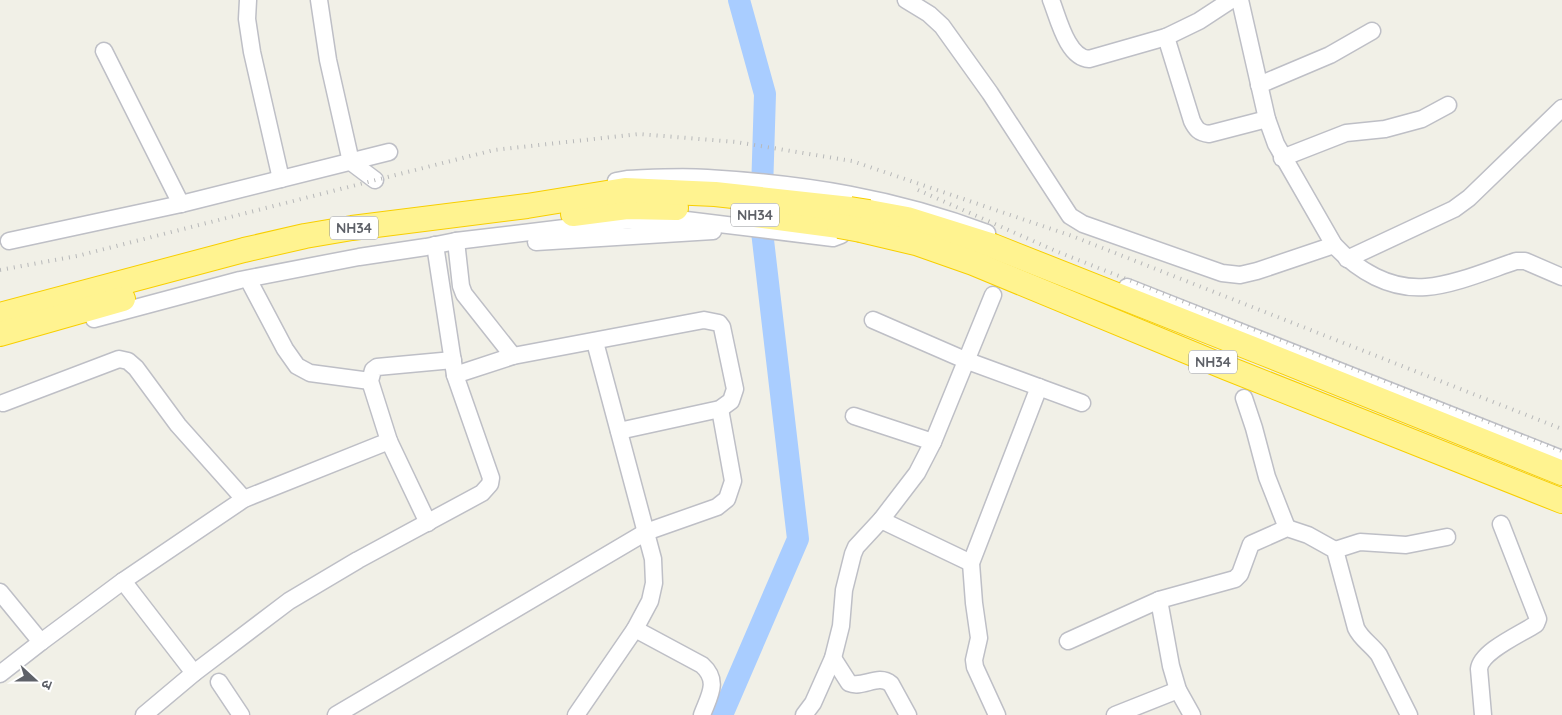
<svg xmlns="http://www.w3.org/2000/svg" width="1562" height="715" font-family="Quicksand,'Noto Sans Devanagari',sans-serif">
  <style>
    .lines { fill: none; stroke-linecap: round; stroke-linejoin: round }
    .river { stroke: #a9cdff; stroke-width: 22 }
    .minor-casing { stroke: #bebfc6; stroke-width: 19 }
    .highway-casing { stroke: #f8cf00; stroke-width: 26 }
    .minor { stroke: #fff; stroke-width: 16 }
    .highway { stroke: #fff390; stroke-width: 24 }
    .rail { stroke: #b7b8b9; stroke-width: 4; stroke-dasharray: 1 6; stroke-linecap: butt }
    .highway-bridge-casing { stroke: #f8cf00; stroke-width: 26; stroke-linecap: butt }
    .highway-bridge { stroke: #fff390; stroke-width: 24 }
    .labels { text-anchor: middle; stroke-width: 4.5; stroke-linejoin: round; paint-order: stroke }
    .shield { fill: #fff; stroke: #8e9095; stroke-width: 1 }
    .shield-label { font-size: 14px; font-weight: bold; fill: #5e6168 }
  </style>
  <rect width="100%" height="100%" fill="#f1f0e7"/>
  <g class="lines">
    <polyline class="river" points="722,715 798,539 761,223 765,94 739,0"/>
    <g class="minor-casing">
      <g id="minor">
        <polyline points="248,0 247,19 252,52 281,179"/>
        <polyline points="319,0 328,60 351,162 375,180"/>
        <polyline points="906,0 929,14 942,26 990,93 1070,216 1083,224 1222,273 1240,275 1257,271 1334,245"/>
        <path d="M1051 0C1058 17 1067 58 1089 59L1166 37 1199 21 1231 0"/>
        <path d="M1240 0 1267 119 1276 144 1334 245C1358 271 1390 290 1426 287 1454 285 1489 270 1516 261H1525L1562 277"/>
        <path d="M1166 37 1192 121C1196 129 1199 133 1209 134L1267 119"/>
        <polyline points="104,51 181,204"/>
        <polyline points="1259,85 1330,55 1372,31"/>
        <polyline points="1282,158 1346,133 1385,129 1422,119 1448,105"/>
        <path d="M616 181 627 179C653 178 680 176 707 178 806 184 894 198 987 233"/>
        <polyline points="9,241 181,204 389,152"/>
        <polyline points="456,241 461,286 464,294 513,356"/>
        <polyline points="536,242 713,231"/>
        <polyline points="1347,259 1454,209 1469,198 1562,108"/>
        <polyline points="248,279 285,349 297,366 310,373 370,381"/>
        <polyline points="1127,287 1562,459"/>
        <polyline points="94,319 240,280 359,257 426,247 456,241 630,220 686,220 833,238 841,235 851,225"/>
        <polyline points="873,320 965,360 1082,403"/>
        <polyline points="455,375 513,356 704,320 719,323 722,327 735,389 731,401 720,409 619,431"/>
        <polyline points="1244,398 1254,428 1267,477 1287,528"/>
        <polyline points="3,403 119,359 128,361 136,368 178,425 244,499"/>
        <polyline points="854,416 933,442"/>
        <polyline points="389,441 428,523"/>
        <polyline points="881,520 971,563"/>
        <polyline points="1335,550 1360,542 1406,545 1447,537"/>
        <polyline points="123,581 194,673"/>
        <polyline points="0,592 41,642"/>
        <polyline points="1159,600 1171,666 1178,690 1192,715"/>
        <path d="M635 629 702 665C720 681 709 696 702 715"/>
        <path d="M1068 641 1159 600 1235 579 1240 574 1251 544 1287 528 1308 535 1335 550 1356 628C1361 639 1372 645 1379 655L1409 715"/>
        <path d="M833 658 849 683C863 689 878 673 891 684L908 715"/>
        <polyline points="0,674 41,642 123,581 244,499 389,441 370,381 373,370 377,367 453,360"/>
        <polyline points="219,682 241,715"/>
        <polyline points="144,715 194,673 289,601 358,560 482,493 490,484 491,478 455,375 435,245"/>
        <polyline points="336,715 646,532 717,507 727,499 733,481 720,409"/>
        <polyline points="576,715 635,629 650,601 654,583 653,559 595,342"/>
        <polyline points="804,715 813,703 833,658 841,626 844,590 853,554 856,547 881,520 917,473 933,442 993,295"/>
        <polyline points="997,715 975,667 974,660 979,638 974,603 971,563 1039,387"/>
        <polyline points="1115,715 1178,690"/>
        <path d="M1483 715 1479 669C1481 651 1521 634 1536 624L1538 619 1501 524"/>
      </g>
    </g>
    <g class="highway-casing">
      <g id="highway">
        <polyline points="869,212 907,219 993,246 1263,353 1562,473"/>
        <polyline points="573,214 627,207 676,208"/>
        <polyline points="747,214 839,226"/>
        <polyline points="861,230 916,243 973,263 1227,368 1562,501"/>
        <polyline points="0,315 244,250 305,236 352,228 527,206 625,190 715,194 850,209"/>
        <polyline points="0,334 123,299"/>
      </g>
    </g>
    <use href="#minor" class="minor"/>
    <use href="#highway" class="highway"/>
    <g class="rail">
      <polyline points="918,190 1058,252 1562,451"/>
      <polyline points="0,270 77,256 494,150 639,134 736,142 852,161 1072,236 1562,429"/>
    </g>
    <g class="highway-bridge-casing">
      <g id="highway-bridge">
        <polyline points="850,209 869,212"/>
        <polyline points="839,226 861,230"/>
      </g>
    </g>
    <use href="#highway-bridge" class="highway-bridge"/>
  </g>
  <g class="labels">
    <g class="shield">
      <rect x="731" y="203.5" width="48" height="23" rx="4"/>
      <rect x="330" y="216.5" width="48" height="23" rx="4"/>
      <rect x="1189" y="350.5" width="48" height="23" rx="4"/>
    </g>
    <g class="shield-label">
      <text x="755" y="220">NH34</text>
      <text x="354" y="233">NH34</text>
      <text x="1213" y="367">NH34</text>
    </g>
  </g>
  <g transform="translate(35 680) rotate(111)" stroke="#ffffff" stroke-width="4" paint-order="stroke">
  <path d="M0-4L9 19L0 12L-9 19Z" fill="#5e6168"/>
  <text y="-8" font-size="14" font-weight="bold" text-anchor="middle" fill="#5e6168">उ</text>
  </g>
</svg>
